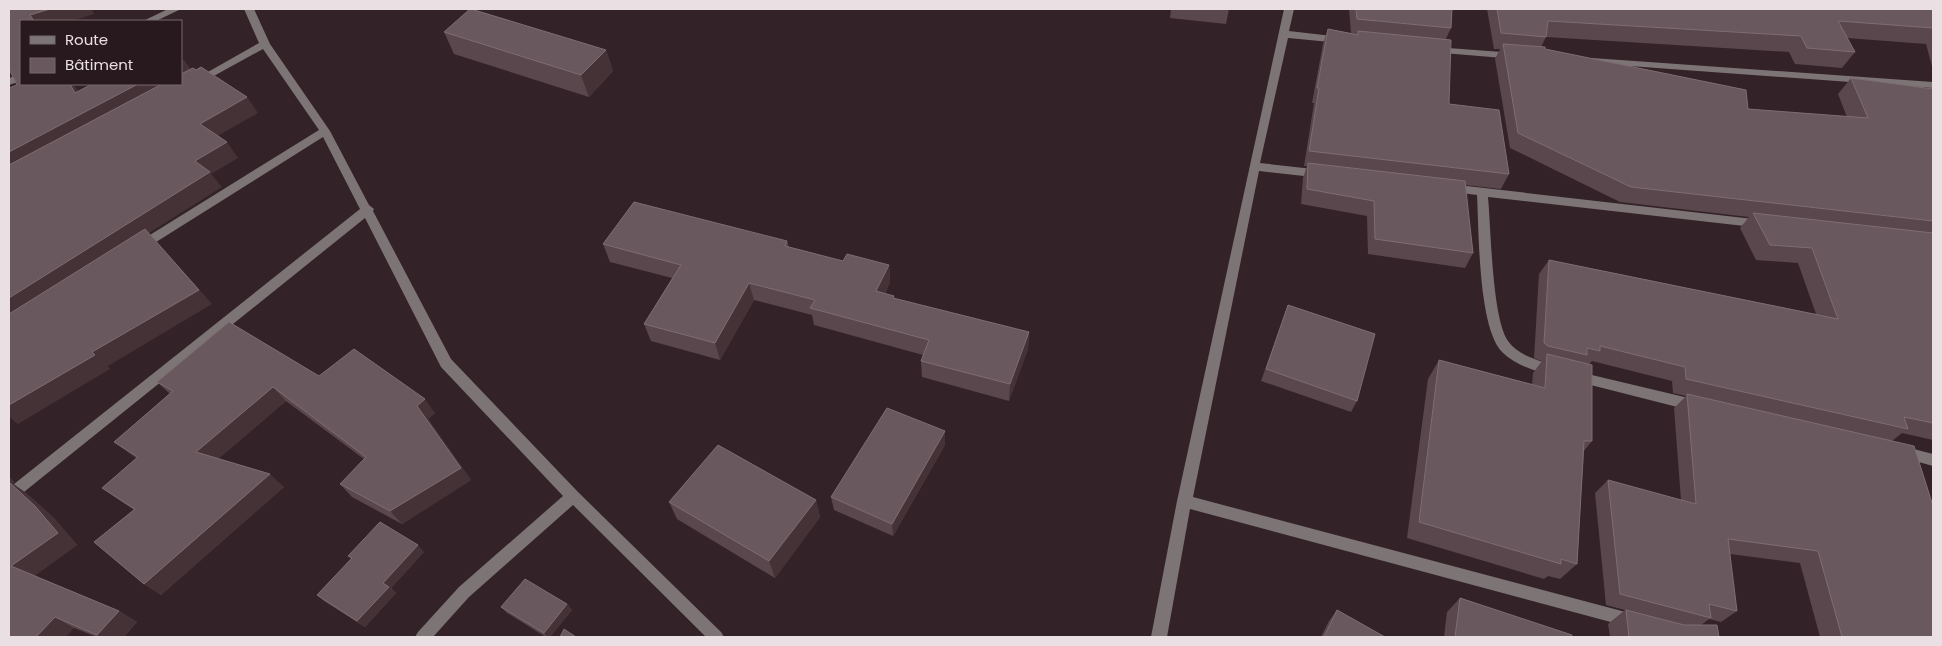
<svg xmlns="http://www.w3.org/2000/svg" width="1942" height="646" font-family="Poppins,sans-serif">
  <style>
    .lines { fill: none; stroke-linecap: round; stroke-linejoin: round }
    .minor { fill: #7d7476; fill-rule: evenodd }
    .wall { fill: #5a474d }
    .shaded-wall { fill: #443237 }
    .building { fill: #69585d; stroke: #7e6d72 }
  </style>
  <rect width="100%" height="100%" fill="#332227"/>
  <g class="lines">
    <g class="minor">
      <polygon points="168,9 181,9 156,21 143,21"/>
      <polygon points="244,9 254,9 270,44 330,131 369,205 374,209 373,211 451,359 578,492 721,632 724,637 706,637 573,505 469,597 433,637 415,637 418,632 459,587 563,496 441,367 365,218 14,500 9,502 9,488 360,209 323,137 145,249 137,249 135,246 137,243 319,130 263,49 201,83 193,83 192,81 259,43"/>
      <polygon points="1284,9 1294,9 1289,31 1341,37 1346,40 1341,43 1288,38 1260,163 1322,170 1328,174 1322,178 1259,171 1193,497 1633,614 1638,616 1641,621 1638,626 1633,628 1190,509 1167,637 1151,637 1177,501"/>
      <polygon points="1435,47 1515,53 1520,56 1515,59 1431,52 1430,50"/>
      <polygon points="1592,58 1933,82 1933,88 1588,63 1587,61"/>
      <polygon points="21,74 21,81 9,85 9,78"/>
      <path d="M1449 184 1762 220 1768 224 1762 228 1488 197C1491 228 1492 318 1508 341 1519 357 1542 361 1559 367L1560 371 1559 375 1554 376C1536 371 1516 366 1502 352 1478 327 1479 231 1477 195L1445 191 1443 188Z"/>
      <polygon points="1575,371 1697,400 1702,402 1704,406 1702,410 1697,412 1575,381 1570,380 1569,376 1570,372"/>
      <polygon points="1902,446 1933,454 1933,466 1897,456 1895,452 1897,448"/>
    </g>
  </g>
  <g class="wall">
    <polygon points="1171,9 1229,9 1226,24 1170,18"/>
    <polygon points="1349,9 1452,9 1451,28 1446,39 1449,104 1509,174 1501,189 1465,185 1473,253 1465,268 1368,254 1367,216 1301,204 1303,178 1307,166 1304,166 1314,103 1312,103 1323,44 1328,29 1351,33"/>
    <polygon points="1487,9 1933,9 1933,70 1926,44 1847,38 1855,52 1842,68 1795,64 1789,52 1546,37 1541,47 1545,49 1748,109 1847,117 1838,94 1851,78 1933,89 1933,440 1902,433 1892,441 1933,637 1820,637 1800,563 1730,554 1737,611 1721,622 1709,619 1701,625 1719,637 1610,637 1608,624 1625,610 1606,605 1595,493 1608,480 1681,500 1674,408 1686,396 1673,393 1672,381 1592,361 1589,364 1592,441 1584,451 1577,564 1560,579 1548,576 1544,579 1407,538 1428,379 1439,360 1532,384 1533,373 1542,361 1538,360 1534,358 1539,274 1549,260 1816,314 1798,263 1756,260 1740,228 1749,217 1620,202 1510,148 1495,59 1500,49 1494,49"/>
    <polygon points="444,32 606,50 613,71 589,97 454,54"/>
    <polygon points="787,241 789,247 843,261 889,265 890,282 885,294 894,296 894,298 1029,332 1028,349 1009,401 922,377 921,361 923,355 814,325 812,315 754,300 720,360 651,341 644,324 672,278 610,262 603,244"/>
    <polygon points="1288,305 1357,401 1351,412 1261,381"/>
    <polygon points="319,376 435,413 428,419 471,480 402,524 352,497 340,484 364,459 286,401 218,459 284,487 161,595 144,584 134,510 119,500 102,488 136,458 114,442 170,394 157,382"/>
    <polygon points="945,445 893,536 834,510 831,497"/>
    <polygon points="9,477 14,482 12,483 26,493 54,518 77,545 34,576 119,611 137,622 124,637 97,637 74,628 9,637"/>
    <polygon points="816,500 820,517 775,578 677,519 669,502"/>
    <polygon points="424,552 391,588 396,593 365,627 324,601 317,595 352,559 348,556"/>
    <polygon points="1460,598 1572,637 1444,637 1447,612"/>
    <polygon points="567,604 572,610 550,637 546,637 507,613 501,607"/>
    <polygon points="1337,610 1385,637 1321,637 1329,621"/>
  </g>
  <g class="shaded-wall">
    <polygon points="50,9 92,9 94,14 72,21 34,21 30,15"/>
    <polygon points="606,50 613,71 589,97 581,75"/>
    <polygon points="184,60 195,75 181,83 181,61"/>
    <polygon points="70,84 74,84 88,108 75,93"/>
    <polygon points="138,84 179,84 9,175 9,152"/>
    <polygon points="247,97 258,113 212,139 200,124"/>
    <polygon points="227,142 238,158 211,174 222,187 149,233 212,304 108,366 110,369 18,424 9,417 9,298 195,161"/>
    <polygon points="889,265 890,282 878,308 876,291"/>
    <polygon points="749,283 754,300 720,360 715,343"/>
    <polygon points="1029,332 1028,349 1009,401 1010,384"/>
    <polygon points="273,387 286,401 211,465 196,452"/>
    <polygon points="425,399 435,413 428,419 471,480 402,524 390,511 417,406"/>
    <polygon points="945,431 945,445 893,536 892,524"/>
    <polygon points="270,474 284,487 161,595 144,584"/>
    <polygon points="9,477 14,482 12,483 26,493 54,518 77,545 31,578 11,566"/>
    <polygon points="816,500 820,517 775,578 769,561"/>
    <polygon points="418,545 424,552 391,588 396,593 365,627 357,621 383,583"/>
    <polygon points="567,604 572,610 550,637 547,637 544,633"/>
    <polygon points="119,611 137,622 124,637 102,637 97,635"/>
    <polygon points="55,617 74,628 66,637 36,637"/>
  </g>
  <g class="building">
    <polygon points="9,9 50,9 30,15 34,21 21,21 21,84 70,84 75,93 92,84 138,84 9,152 9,88 17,85 9,69"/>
    <polygon points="470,9 471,9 606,50 581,75 444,32"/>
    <polygon points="1356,9 1452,9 1451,28 1357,19"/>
    <polygon points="1497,9 1933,9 1933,28 1838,21 1855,52 1807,48 1801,36 1548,21 1546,37 1501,33"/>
    <polygon points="1328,29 1358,35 1358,31 1451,40 1449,104 1499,110 1509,174 1309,151 1319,88 1317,88"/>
    <polygon points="1503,44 1545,47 1545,49 1746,90 1748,109 1868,118 1851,78 1933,89 1933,221 1631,187 1518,133"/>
    <polygon points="201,67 247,97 200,124 227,142 195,161 210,172 9,298 9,165 162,84 181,84 181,74 193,68 196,70"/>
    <polygon points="1308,163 1465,181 1473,253 1375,239 1374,201 1307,189"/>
    <polygon points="634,202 787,241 785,246 843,261 847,254 889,265 876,291 894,296 893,298 1029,332 1010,384 921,361 929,340 810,308 815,300 749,283 715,343 644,324 681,265 603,244"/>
    <polygon points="1753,213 1933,233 1933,423 1904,417 1908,429 1686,379 1685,367 1600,346 1600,351 1587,348 1587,355 1548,346 1544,343 1549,260 1838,319 1812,248 1770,245"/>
    <polygon points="145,229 199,290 92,352 95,355 9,405 9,314"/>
    <polygon points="1288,305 1375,334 1357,401 1266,369"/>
    <polygon points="229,322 319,376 354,349 425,399 417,406 461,468 390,511 340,484 366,457 273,387 196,452 270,474 144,584 94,542 135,509 102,488 138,457 114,442 173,391 157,382"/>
    <polygon points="1547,354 1592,365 1592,441 1584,441 1577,564 1561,559 1561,564 1419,522 1439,360 1545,388"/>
    <polygon points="1687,394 1914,446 1933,506 1933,637 1842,637 1818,551 1728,539 1737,611 1709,604 1711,618 1620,594 1608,480 1696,504"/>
    <polygon points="887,408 945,431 892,524 831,497"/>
    <polygon points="718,445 816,500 769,561 669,502"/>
    <polygon points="9,482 35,506 58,533 11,566 119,611 97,635 55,617 36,637 9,637"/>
    <polygon points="380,522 418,545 383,583 389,587 357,621 317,595 352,558 348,556"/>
    <polygon points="525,579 567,604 544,633 501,607"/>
    <polygon points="1460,598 1572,635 1572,637 1455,637"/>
    <polygon points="1337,610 1385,637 1324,637"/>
    <polygon points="1626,610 1684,625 1717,625 1719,637 1629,637"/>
    <polygon points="564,629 576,637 560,637"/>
  </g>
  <rect width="1942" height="646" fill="none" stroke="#eadfe2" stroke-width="20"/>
  <rect x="20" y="20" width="162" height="65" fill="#28191e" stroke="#76686c"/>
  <rect x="30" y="36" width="25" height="8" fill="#7d7476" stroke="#76686c"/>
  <text x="65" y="45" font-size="15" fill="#eadfe2">Route</text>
  <rect x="30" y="58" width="25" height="15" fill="#69585d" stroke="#76686c"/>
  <text x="65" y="70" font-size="15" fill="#eadfe2">Bâtiment</text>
</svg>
